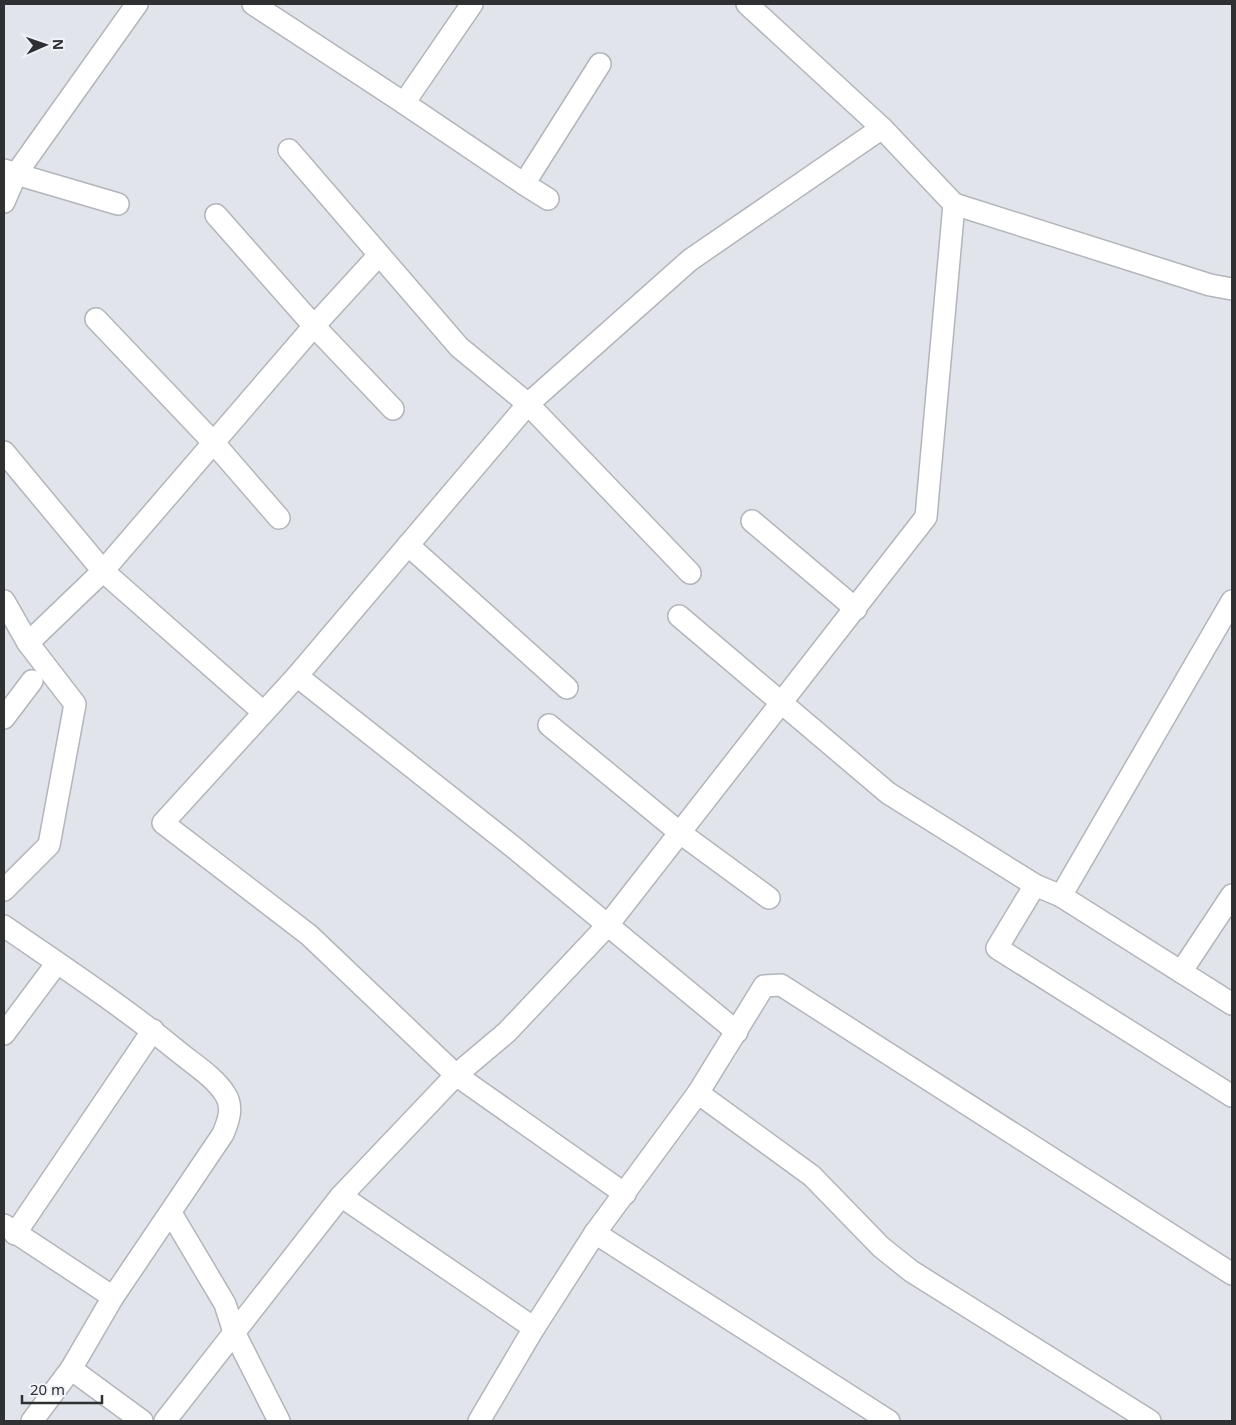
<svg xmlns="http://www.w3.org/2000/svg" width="1236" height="1425" font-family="'Noto Sans',sans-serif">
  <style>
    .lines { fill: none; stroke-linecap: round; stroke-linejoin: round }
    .street-casing { stroke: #b2b5bb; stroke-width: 24 }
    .street { stroke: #fff; stroke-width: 21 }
  </style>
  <rect width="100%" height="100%" fill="#e1e5eb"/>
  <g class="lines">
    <g class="street-casing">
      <g id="street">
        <polyline points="253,4 404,103"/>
        <polyline points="472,4 404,103 524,184 600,64"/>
        <polyline points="747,4 882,128 954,204"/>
        <polyline points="289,150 459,347 528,404 690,573"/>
        <polyline points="4,170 16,174 137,4"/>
        <polyline points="524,184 548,199"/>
        <polyline points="4,202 16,174 118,204"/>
        <polyline points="216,215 314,326 393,409"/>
        <polyline points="96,319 213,442 279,518"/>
        <polyline points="4,452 103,571 263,712"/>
        <polyline points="752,521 856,609"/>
        <polyline points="408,545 567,688"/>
        <polyline points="4,601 28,643 103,571 314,326 379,255"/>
        <polyline points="679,616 888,793 1035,885 1061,896 1232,1004"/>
        <polyline points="297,676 512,846 737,1032"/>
        <polyline points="4,718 32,681"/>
        <polyline points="549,725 679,832 769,898"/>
        <polyline points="1035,885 997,948 1232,1096"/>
        <polyline points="4,890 49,845 75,704 28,643"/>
        <polyline points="1061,896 1232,601"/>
        <path d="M4 926C63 967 124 1007 180 1053 195 1065 215 1078 225 1094 234 1107 228 1122 223 1134L113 1297 71 1369 32 1421"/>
        <polyline points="1181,972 1232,895"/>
        <polyline points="4,1034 57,963"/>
        <polyline points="698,1093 812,1176 881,1247 911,1271 1150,1421"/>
        <polyline points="625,1194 456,1075 309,935 163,823 297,676 528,404 690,260 882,128"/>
        <polyline points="341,1196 534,1328"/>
        <polyline points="171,1213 225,1304 234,1332 279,1421"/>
        <polyline points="4,1225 113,1297"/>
        <polyline points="595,1233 889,1421"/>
        <polyline points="15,1234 153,1030"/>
        <polyline points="71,1369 142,1421"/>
        <polyline points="165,1421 341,1196 456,1075 507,1032 607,926 926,517 954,204 1210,285 1232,289"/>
        <polyline points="479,1421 534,1328 595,1233 698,1093 764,986 781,985 1232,1274"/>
      </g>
    </g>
    <use href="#street" class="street"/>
  </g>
  <rect width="1236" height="1425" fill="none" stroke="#2f3032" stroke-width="10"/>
  <g transform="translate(45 45) rotate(88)" stroke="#eff2f8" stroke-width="4" paint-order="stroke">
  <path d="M0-4L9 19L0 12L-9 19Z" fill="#2f3032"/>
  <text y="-8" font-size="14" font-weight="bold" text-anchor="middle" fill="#2f3032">N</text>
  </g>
  <path d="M22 1395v8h80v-8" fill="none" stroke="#2f3032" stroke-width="2.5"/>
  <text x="30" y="1395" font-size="15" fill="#2f3032" stroke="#eff2f8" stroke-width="4" paint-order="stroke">20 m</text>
</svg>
